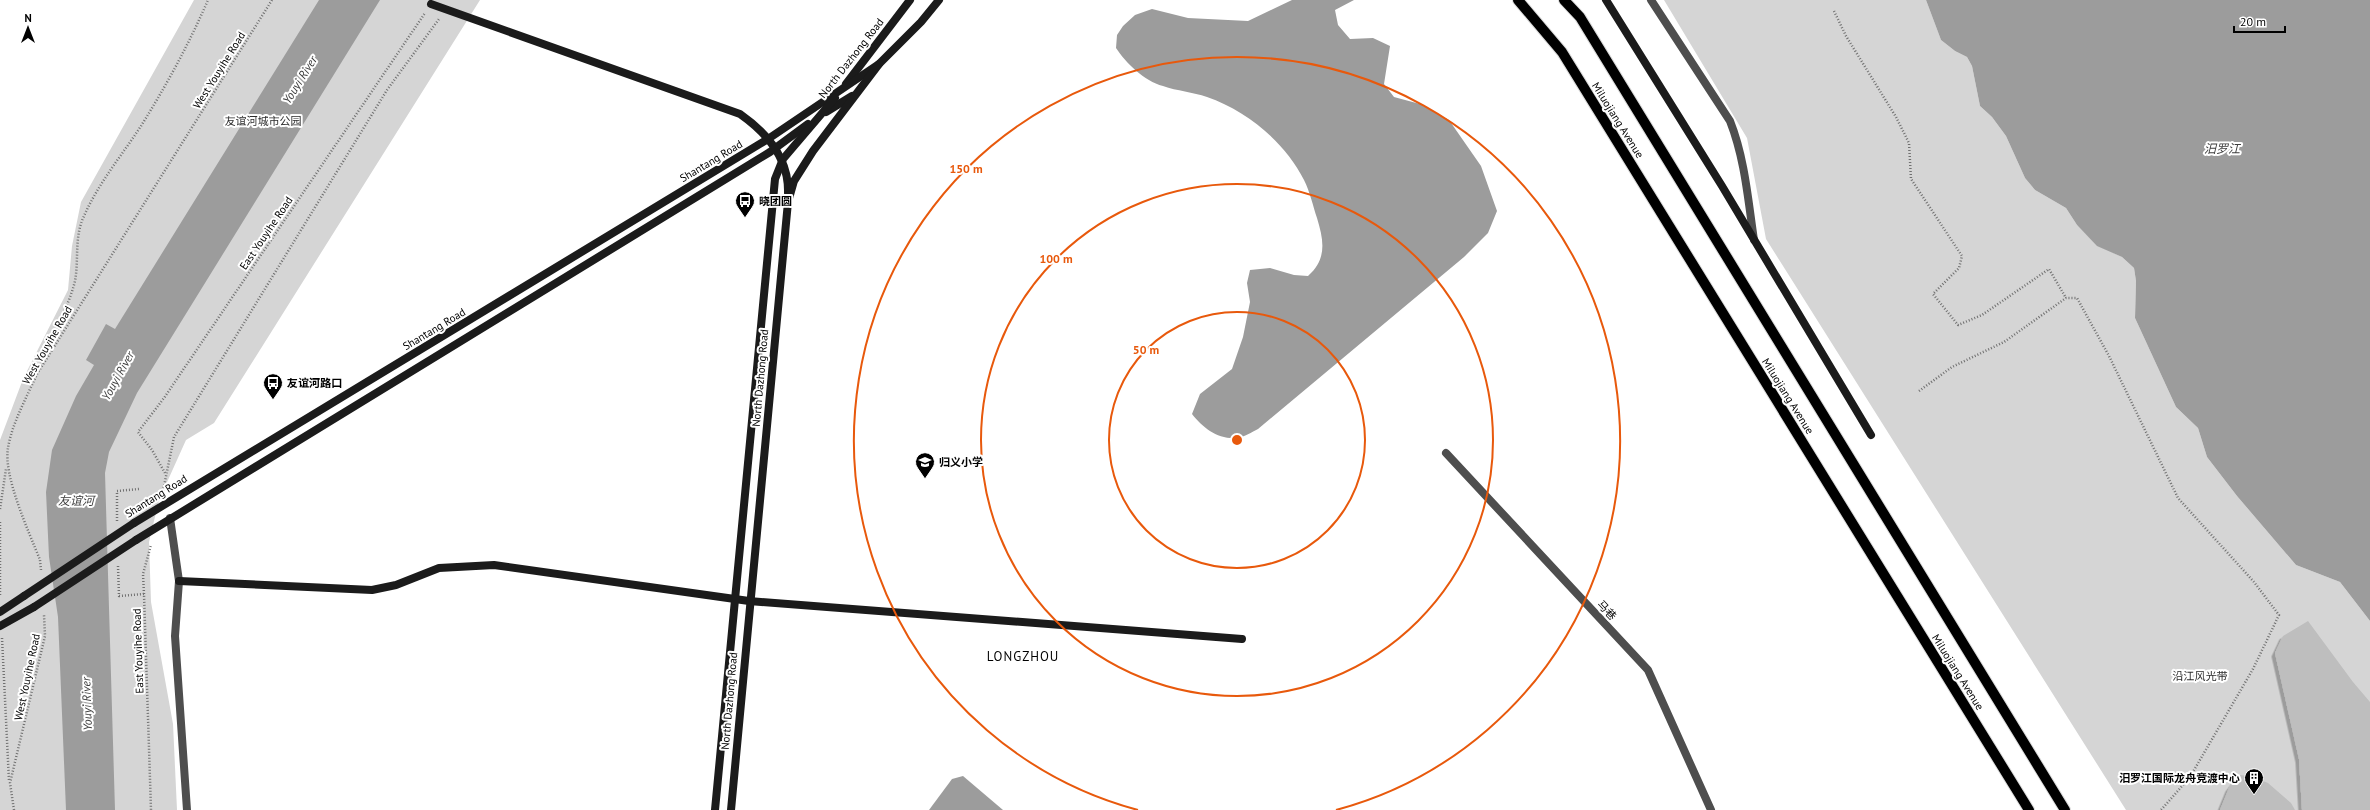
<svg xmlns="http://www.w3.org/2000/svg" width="2370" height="810" font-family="'PT Sans','Noto Sans SC',sans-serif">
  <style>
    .green { fill: #d5d5d5 }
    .water { fill: #9c9c9c }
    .building { fill: #bebebe; filter: url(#shadow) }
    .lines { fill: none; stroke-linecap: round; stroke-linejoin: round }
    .primary-casing { stroke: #dbdbdb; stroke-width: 12 }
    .path { stroke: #707070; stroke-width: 2.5; stroke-dasharray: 1 2; stroke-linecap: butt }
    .lane { stroke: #4e4e4e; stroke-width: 8 }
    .street { stroke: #4e4e4e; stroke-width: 8 }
    .secondary { stroke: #1b1b1b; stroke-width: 8 }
    .primary { stroke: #000; stroke-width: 10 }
    .secondary-bridge { stroke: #1b1b1b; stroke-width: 8 }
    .ring { fill: none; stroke: #e8590c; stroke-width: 2 }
    .labels { text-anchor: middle; stroke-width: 4; stroke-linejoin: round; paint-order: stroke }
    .street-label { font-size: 11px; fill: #000; stroke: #fff }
    .park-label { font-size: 11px; fill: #2c2c2c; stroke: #fff }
    .poi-label { font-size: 11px; font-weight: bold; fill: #000; stroke: #fff; text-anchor: start }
    .water-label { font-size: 12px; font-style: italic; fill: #3d3d3d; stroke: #fff }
    .quarter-label { font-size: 13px; letter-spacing: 1px; fill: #000; stroke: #fff }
    .centre { fill: #e8590c; stroke: #fff; stroke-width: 2 }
    .ring-label { font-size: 12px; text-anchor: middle; font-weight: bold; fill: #e8590c; stroke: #fff; stroke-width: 4; stroke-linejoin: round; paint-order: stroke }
  </style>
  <defs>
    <filter id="shadow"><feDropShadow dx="-3.5" dy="3.5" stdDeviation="0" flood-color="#0004"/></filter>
  </defs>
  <rect width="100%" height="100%" fill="#fff"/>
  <g class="green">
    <polygon points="194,0 480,0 214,423 186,440 159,500 149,542 151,602 173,724 177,810 0,810 0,440 23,379 68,290 72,246 81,202"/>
    <polygon points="1664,0 1926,0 1941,40 1955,51 1967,57 1972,66 1980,106 1992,117 2006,136 2025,178 2035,190 2066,208 2077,225 2097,245 2122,257 2134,268 2136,281 2135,318 2176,407 2198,428 2207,457 2237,496 2296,565 2340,582 2370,621 2370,810 2126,810 1766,239 1747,138"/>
  </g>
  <g class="water">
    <polygon points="319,0 380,0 137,393 109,452 105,473 115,810 66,810 58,617 49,557 46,492 52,450 76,396 94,365 86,360 106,324 115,329"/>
    <path d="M1292 0H1354L1335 10 1338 25 1350 39 1373 38 1390 46 1384 84 1394 97 1420 104 1449 120 1481 166 1497 211 1488 233 1464 257 1258 429C1252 432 1244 437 1238 438 1218 440 1203 428 1192 414L1200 394 1232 369 1243 337 1250 302 1247 283 1250 270 1270 268 1294 275 1308 276C1327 259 1324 241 1317 218 1313 206 1310 192 1304 180 1285 142 1247 111 1207 97 1193 92 1177 91 1163 86 1144 81 1126 63 1116 48L1117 35 1123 26 1135 15 1152 9 1188 18 1248 21Z"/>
    <polygon points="1926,0 2370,0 2370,621 2340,582 2296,565 2237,496 2207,457 2198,428 2176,407 2135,318 2136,281 2134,268 2122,257 2097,246 2077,225 2066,208 2035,190 2025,178 2006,136 1992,117 1980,106 1972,66 1967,57 1955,51 1941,40"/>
    <polygon points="963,776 1003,810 929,810 952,779"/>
  </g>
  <g class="building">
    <polygon points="2308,621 2353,682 2370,702 2370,810 2302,810 2299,759 2275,653 2283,636"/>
    <polygon points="2239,775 2251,776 2268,783 2291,803 2295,810 2220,810 2229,788"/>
  </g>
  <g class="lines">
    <g class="primary-casing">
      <g id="primary">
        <polyline points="1518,0 1562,52 2029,810"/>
        <polyline points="1564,0 1580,17 2065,810"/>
      </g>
    </g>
    <g class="path">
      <polyline points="1834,11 1846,36 1896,117 1909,143 1911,179 1962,256 1959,268 1933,294 1958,325 1982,315 2049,269 2066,298"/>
      <path d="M38 371C47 339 67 314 75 281 79 260 74 237 84 216 98 184 122 155 141 126 166 86 189 44 208 0"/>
      <polyline points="1919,391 1952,367 2004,342 2066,298 2077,298 2109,356 2178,498 2254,582 2279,615 2253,669 2190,777 2161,810"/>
      <polyline points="165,473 152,450 138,432 164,398 425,13"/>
      <polyline points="163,491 174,437 387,90 439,19"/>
      <polyline points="0,509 6,469"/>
      <polyline points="117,521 117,491 139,489"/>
      <polyline points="0,522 0,597"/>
      <polyline points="118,566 119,596 144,594 151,810"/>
      <path d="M41 570 40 560C29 532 3 476 8 448 12 423 27 397 37 374L272 0"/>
      <polyline points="144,594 143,574 151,545"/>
      <polyline points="2,638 9,781"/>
      <polyline points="14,810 10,783 45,636 44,615"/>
    </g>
    <path class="lane" d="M1651 0 1730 121C1745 159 1748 200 1754 240"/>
    <g class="street">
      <polyline points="1446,453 1648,670 1711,810"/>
      <polyline points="170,518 179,581 175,636 187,810"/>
    </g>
    <g class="secondary">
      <polyline points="1606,0 1722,186 1871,435"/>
      <path d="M431 4 740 114C767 133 789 158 788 193"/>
      <polyline points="846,84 910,0"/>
      <polyline points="826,112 852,96"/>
      <polyline points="134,523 768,139 879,64"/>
      <polyline points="136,540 770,152 808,124"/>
      <polyline points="179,581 372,590 396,585 439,568 494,565 749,601 1242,639"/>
      <polyline points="0,612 24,596"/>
      <polyline points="0,626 34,607"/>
      <polyline points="715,810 775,179 783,159 835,98"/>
      <polyline points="731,810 788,202 794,181 813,151 879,64 921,22 939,0"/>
    </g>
    <use href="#primary" class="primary"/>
    <g class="secondary-bridge">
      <polyline points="24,596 134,523"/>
      <polyline points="34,607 136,540"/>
    </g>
  </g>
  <g class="ring">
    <circle cx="1237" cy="440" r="128"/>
    <circle cx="1237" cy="440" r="256"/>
    <path d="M1138 810A383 383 0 1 1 1336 810"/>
  </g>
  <defs>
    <g id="bus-pin" transform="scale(1)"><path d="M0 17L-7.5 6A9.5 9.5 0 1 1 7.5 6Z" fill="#000" stroke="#fff"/><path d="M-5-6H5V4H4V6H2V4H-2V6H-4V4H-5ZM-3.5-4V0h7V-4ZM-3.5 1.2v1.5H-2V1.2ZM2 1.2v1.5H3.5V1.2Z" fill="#fff"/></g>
    <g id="school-pin" transform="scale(1)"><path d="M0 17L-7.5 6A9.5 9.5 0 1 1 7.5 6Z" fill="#000" stroke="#fff"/><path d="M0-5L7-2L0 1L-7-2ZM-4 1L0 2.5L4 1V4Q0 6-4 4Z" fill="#fff"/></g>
    <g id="building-pin" transform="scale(1)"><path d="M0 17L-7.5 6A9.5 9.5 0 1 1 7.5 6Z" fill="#000" stroke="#fff"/><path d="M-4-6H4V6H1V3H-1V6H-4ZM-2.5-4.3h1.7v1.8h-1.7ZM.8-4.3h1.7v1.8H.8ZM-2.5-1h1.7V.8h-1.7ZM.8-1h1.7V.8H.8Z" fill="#fff"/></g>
  </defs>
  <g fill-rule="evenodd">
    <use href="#bus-pin" x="745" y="201"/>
    <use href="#bus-pin" x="273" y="383"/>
    <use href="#school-pin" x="925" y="462"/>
    <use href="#building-pin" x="2254" y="778"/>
  </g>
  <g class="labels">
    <g class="street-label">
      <text transform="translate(851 58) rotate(-52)" y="4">North Dazhong Road</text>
      <text transform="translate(219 70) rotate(-58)" y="4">West Youyihe Road</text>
      <text transform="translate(1618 120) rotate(58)" y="4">Miluojiang Avenue</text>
      <text transform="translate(711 161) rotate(-31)" y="4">Shantang Road</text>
      <text transform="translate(266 233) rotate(-56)" y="4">East Youyihe Road</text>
      <text transform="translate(434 329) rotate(-31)" y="4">Shantang Road</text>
      <text transform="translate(47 345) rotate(-60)" y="4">West Youyihe Road</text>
      <text transform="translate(760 378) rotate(-85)" y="4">North Dazhong Road</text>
      <text transform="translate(1788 396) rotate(58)" y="4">Miluojiang Avenue</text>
      <text transform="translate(156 496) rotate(-32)" y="4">Shantang Road</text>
      <text transform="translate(1607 610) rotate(47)" y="4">马巷</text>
      <text transform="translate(138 651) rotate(-92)" y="4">East Youyihe Road</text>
      <text transform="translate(1958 672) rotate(58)" y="4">Miluojiang Avenue</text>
      <text transform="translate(27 677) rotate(-78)" y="4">West Youyihe Road</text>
      <text transform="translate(729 701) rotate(-85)" y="4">North Dazhong Road</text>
    </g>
    <g class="park-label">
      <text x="263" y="125">友谊河城市公园</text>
      <text x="2200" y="680">沿江风光带</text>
    </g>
    <g class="poi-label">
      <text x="759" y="205">晓团圆</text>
      <text x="287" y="387">友谊河路口</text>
      <text x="939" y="466">归义小学</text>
      <text x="2240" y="782" text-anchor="end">汨罗江国际龙舟竞渡中心</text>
    </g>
    <g class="water-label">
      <text transform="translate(300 80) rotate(-58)" y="4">Youyi River</text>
      <text x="2222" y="153">汨罗江</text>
      <text transform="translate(118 376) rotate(-61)" y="4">Youyi River</text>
      <text x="76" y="505">友谊河</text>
      <text transform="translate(87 704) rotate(-92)" y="4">Youyi River</text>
    </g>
    <g class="quarter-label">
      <text x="1023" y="661">LONGZHOU</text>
    </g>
  </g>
  <circle cx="1237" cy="440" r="6" class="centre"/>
  <g class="ring-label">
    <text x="966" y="173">150 m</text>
    <text x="1056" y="263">100 m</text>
    <text x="1146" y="354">50 m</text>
  </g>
  <g transform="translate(28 28)" stroke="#ffffff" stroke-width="3" paint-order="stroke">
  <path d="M0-3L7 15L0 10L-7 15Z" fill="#000000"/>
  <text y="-6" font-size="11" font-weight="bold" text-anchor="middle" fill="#000000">N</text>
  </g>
  <path d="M2234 26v6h51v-6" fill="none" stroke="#000000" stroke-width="2"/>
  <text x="2240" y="26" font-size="12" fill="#000000" stroke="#ffffff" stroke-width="3" paint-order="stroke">20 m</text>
</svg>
